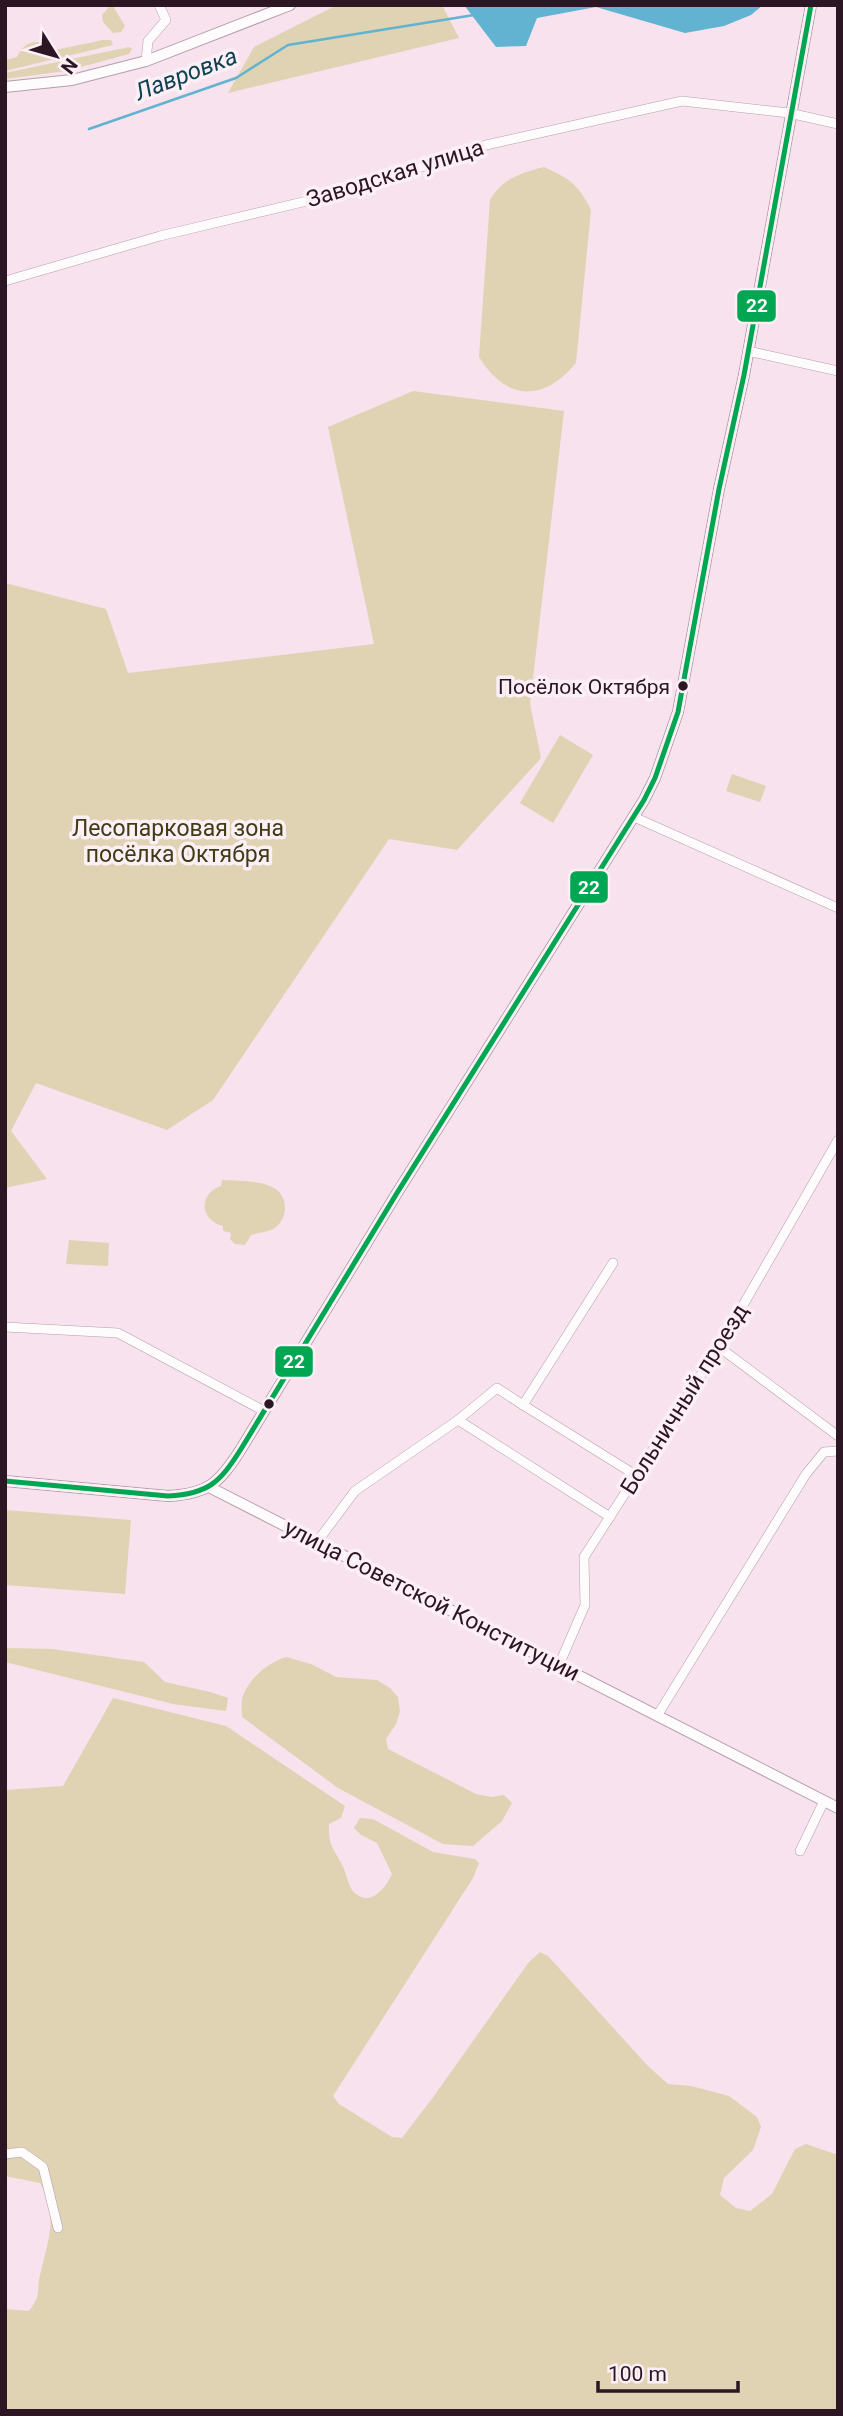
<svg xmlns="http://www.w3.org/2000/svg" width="843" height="2416" font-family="Roboto,sans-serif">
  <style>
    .green { fill: #dfd3b3 }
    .water { fill: #62b3d1 }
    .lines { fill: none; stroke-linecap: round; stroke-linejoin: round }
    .stream { stroke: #62b3d1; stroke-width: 2.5 }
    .minor-casing { stroke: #b39faa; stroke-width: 10 }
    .tertiary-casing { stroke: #b39faa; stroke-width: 12 }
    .minor { stroke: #fefbfc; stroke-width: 9 }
    .tertiary { stroke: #fefbfc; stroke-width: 10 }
    .bus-1-casing { stroke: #fceff6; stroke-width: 10 }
    .bus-1 { stroke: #00a651; stroke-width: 5 }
    .bus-dot { fill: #2c1623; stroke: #fceff6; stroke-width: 2.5 }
    .labels { text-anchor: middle; stroke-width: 7; stroke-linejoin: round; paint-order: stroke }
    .bus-label { font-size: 21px; fill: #2c1623; stroke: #fceff6; text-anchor: end }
    .street-label { font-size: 23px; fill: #2c1623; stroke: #fceff6 }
    .park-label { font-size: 23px; fill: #403d15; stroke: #fceff6 }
    .water-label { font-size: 24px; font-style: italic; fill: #0e4151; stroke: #fceff6 }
    .line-badge { stroke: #fceff6; stroke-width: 2.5 }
    .badge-label { font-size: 19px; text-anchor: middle; font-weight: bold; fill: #fff }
  </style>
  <rect width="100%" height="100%" fill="#f7e2ed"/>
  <g class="green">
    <polygon points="337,5 442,5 459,38 228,93 254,47"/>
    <polygon points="113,6 125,26 121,32 113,33 103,22 102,15 109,7"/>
    <path d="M103 40H111L113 45 5 71V60L17 57C25 41 32 41 50 42L55 50Z"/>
    <polygon points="129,47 132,49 129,54 66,71 5,79 5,73"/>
    <path d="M544 167C570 179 578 184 591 210L576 363C542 403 507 401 479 357L490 200C503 178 521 173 544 167Z"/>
    <polygon points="413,391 564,411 530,704 541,758 457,850 389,839 213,1100 167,1130 36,1083 11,1131 47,1179 5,1188 5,583 106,609 128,673 374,644 328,427"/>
    <polygon points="560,735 593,755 553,823 520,803"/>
    <polygon points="732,774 766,786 760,802 726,791"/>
    <path d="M222 1180C238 1181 258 1180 272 1187 289 1194 289 1220 273 1229 267 1232 258 1233 251 1235L245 1245 235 1244 230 1239 231 1233 223 1231V1226C200 1220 198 1194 221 1186Z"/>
    <polygon points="69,1240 109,1243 108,1266 66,1264"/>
    <polygon points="5,1510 131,1520 125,1594 5,1585"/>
    <polygon points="5,1648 53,1649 144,1662 165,1682 210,1692 228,1698 226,1711 173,1704 5,1662"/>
    <path d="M286 1657 311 1664 336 1677 377 1680 390 1688 398 1697 400 1711 396 1724 386 1739 388 1749 476 1794 491 1797 504 1795 512 1803 502 1821 473 1846 443 1844 338 1788 242 1717C242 1712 241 1704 242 1699 248 1679 267 1663 286 1657Z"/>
    <path d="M113 1698 226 1726 345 1806 341 1818 329 1824C328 1848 335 1849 344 1869 347 1876 348 1884 352 1890 368 1909 385 1890 392 1874L377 1843 361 1835 354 1828 360 1818 373 1819 433 1852 475 1859 479 1863 473 1878 333 2096 339 2104 392 2137 402 2138 434 2096 529 1962 540 1952 548 1956 647 2065 668 2084 691 2086 729 2096 757 2117 761 2127 753 2150 724 2178 720 2195 736 2208 750 2211 772 2194 795 2149 806 2144 838 2155V2411H5V2309L29 2311C42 2294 36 2292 40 2275 48 2241 59 2216 40 2183L5 2176V1790L63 1786Z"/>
  </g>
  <polygon class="water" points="464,5 763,5 751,15 724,26 685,33 596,7 537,18 526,46 496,47"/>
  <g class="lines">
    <polyline class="stream" points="89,129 236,78 288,45 474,15"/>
    <g class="minor-casing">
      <g id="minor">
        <polyline points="146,61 148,41 166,20 159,5"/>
        <polyline points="5,281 160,236 353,190 486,145 682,101 789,113 838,124"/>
        <polyline points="748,351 838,371"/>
        <polyline points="634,817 838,908"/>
        <polyline points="613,1263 523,1405 637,1476"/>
        <polyline points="5,1327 118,1333 264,1411"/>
        <polyline points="719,1347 838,1436"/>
        <polyline points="458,1420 497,1388 523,1405"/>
        <polyline points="317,1542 355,1491 458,1420 610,1517"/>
        <polyline points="559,1665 585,1605 584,1557 719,1347 838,1140"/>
        <polyline points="657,1716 806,1474 824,1452 838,1451"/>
        <polyline points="800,1851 824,1801"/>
        <polyline points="5,2154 22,2152 43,2167 58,2228"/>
      </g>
    </g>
    <g class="tertiary-casing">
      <g id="tertiary">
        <polyline points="5,87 72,80 146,61 290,5"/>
        <path d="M5 1481 168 1496C209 1494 220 1482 241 1449L397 1193 644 800 655 778 678 712 719 489 744 375 811 5"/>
        <polyline points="209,1487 838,1808"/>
      </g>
    </g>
    <use href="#minor" class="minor"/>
    <use href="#tertiary" class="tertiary"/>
    <g class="bus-1-casing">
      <path id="bus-1" d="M5 1481 168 1496C209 1494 220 1482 241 1449L397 1193 644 800 655 778 678 712 719 489 744 375 811 5"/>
    </g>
    <use href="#bus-1" class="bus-1"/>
  </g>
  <g class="bus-dot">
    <circle cx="683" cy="686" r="6"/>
    <circle cx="269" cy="1404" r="6"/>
  </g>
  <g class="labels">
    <g class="bus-label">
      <text x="670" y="694">Посёлок Октября</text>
    </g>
    <g class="street-label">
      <text transform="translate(395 173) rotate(-17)" y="8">Заводская улица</text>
      <text transform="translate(684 1399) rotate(-58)" y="8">Больничный проезд</text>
      <text transform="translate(432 1600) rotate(27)" y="8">улица Советской Конституции</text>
    </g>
    <g class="park-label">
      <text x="178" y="836">Лесопарковая зона<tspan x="178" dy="26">посёлка Октября</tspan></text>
    </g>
    <g class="water-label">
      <text transform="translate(186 74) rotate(-21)" y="8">Лавровка</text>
    </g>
  </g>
  <g class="line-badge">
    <rect x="736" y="289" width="41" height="34" rx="7" fill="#00a651"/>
    <rect x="569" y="870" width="40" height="34" rx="7" fill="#00a651"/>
    <rect x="274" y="1345" width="40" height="33" rx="7" fill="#00a651"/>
  </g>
  <g class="badge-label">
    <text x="757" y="312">22</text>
    <text x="589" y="894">22</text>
    <text x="294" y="1368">22</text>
  </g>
  <rect width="843" height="2416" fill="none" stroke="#2c1623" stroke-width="14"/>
  <g transform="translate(56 56) rotate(127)" stroke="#fceff6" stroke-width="5" paint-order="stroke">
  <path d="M0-5L12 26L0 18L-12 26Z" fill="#2c1623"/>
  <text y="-10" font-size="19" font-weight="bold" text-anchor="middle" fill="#2c1623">N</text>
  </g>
  <path d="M598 2381v10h140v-10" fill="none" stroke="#2c1623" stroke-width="3.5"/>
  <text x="608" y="2381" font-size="21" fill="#2c1623" stroke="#fceff6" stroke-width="5" paint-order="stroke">100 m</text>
</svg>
